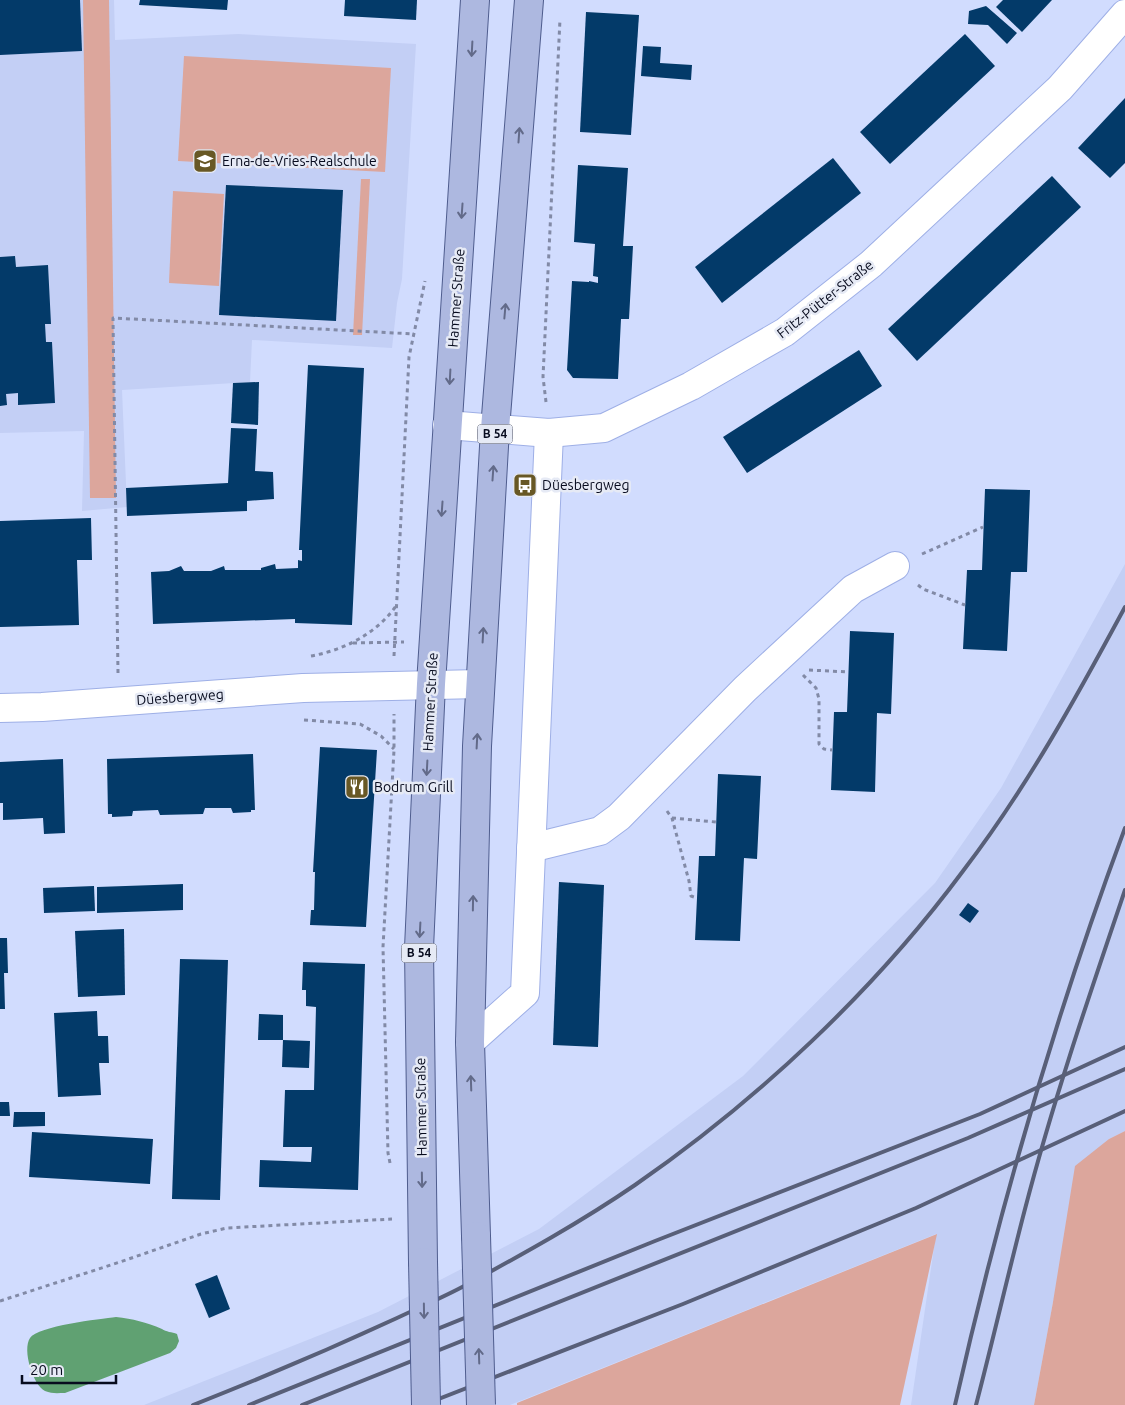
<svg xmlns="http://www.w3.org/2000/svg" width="1125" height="1405" font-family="Ubuntu,sans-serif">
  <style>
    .built { fill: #c3cff5 }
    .green { fill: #dca69c }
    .water { fill: #60a172 }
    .building { fill: #033a69 }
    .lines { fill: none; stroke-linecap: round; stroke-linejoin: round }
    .minor-casing { stroke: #9eafe6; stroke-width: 30 }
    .tertiary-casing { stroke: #9eafe6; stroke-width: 30 }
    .primary-casing { stroke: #4f5d8e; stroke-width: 30 }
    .path { stroke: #828aa6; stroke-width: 3; stroke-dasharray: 4 4; stroke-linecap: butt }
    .minor { stroke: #fff; stroke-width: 28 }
    .tertiary { stroke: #fff; stroke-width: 28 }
    .primary { stroke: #adb8e0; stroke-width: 28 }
    .rail { stroke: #585f78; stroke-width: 4 }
    .primary-bridge-casing { stroke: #4f5d8e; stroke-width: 30; stroke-linecap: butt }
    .primary-bridge { stroke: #adb8e0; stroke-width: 28 }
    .oneway { stroke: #626a89 }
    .labels { text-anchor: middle; stroke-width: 5; stroke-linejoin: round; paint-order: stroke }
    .shield { fill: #e6eaf5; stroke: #4a4e5e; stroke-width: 1 }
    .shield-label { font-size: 12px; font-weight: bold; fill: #070b1e }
    .poi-label { font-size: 14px; fill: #070b1e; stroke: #e6eaf5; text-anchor: start }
    .street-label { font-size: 14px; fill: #070b1e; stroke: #e6eaf5 }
  </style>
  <rect width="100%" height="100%" fill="#d1dcfe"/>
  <g class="built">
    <polygon points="0,0 114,0 115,40 238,34 416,44 402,279 397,303 392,348 252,340 250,382 122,390 127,507 82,511 84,431 0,433"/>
    <polygon points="1125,564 1125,1131 1109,1139 1053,1302 1034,1405 911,1405 936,1234 510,1405 144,1405 378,1312 539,1229 743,1076 935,883 1001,788"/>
  </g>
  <g class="green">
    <polygon points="83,0 109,0 116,498 90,498"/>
    <polygon points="184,56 391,68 385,172 178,161"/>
    <polygon points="361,179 370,179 362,335 353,335"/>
    <polygon points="173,191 224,194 219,286 169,283"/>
    <polygon points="1125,1131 1125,1405 1034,1405 1053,1302 1075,1166 1109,1139"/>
    <polygon points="937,1234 900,1405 517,1405 517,1403"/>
  </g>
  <path class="water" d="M116 1317C133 1319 146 1322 162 1329 166 1332 172 1332 177 1334L179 1341 176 1348 170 1353 65 1393C58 1393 52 1394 45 1391 33 1385 22 1350 30 1338 38 1326 100 1319 116 1317Z"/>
  <g class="building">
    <polygon points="0,0 80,0 82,51 0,55"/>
    <polygon points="140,0 228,0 227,10 139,5"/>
    <polygon points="345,0 417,0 416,20 344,16"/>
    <polygon points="1003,0 1052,0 1022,32 996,7"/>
    <polygon points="986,6 1017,33 1007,44 988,25 968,24 969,11"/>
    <polygon points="586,12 639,15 631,135 580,132"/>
    <polygon points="965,34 995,66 890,164 860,132"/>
    <polygon points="643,46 661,47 660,63 692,65 691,80 641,76"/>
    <polygon points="1125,98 1125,163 1110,178 1078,148"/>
    <polygon points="833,158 861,193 722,303 695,267"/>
    <polygon points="578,165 628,168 623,246 633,246 629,319 621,319 618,379 573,378 567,370 572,281 589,282 589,281 598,283 598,277 593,276 595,244 574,242"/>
    <polygon points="1052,176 1081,207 917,361 888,329"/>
    <polygon points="226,185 343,190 336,321 219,315"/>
    <polygon points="15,256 16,267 48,265 51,324 45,324 46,342 52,342 55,403 18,405 18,393 6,394 7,405 0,406 0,257"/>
    <polygon points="859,350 882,386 747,473 723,437"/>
    <polygon points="308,365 364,368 352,625 295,623 295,619 153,624 151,572 169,571 181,566 184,571 211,571 224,566 225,570 261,570 261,568 275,564 276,569 298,568 298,560 302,561 302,550 299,550"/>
    <polygon points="259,382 258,425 231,423 233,383"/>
    <polygon points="231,428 257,429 255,471 273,472 274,499 247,501 247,511 127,516 126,488 228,483"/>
    <polygon points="985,489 1030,490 1027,572 1011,572 1007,651 963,649 967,570 982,570"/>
    <polygon points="91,518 92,560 77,560 79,625 0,627 0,521"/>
    <polygon points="850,631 894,633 891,714 877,713 875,792 831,790 834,712 847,712"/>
    <polygon points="320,747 377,750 366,927 310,925 311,910 314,910 315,872 313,872"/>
    <polygon points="253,754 255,810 251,810 251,812 233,813 231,808 205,808 203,814 160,815 158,810 133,811 132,816 112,817 112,814 108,814 107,759"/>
    <polygon points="63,759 65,833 44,834 43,818 3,820 3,803 0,803 0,762"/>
    <polygon points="718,774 761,776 757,859 744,858 740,941 695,940 699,856 715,856"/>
    <polygon points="559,882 604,885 598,1047 553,1045"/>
    <polygon points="183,884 183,910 97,913 97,887"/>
    <polygon points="94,886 95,911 44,913 43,888"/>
    <polygon points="968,903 979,911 970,923 959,915"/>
    <polygon points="124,929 125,995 78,997 75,931"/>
    <polygon points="0,938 7,938 8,973 4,973 5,1009 0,1009"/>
    <polygon points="180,959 228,960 220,1200 172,1199"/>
    <polygon points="303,962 365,964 358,1190 259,1187 260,1160 311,1162 312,1147 283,1147 285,1090 314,1090 316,1007 306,1006 306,990 302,990"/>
    <polygon points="97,1011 98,1036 108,1036 109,1063 99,1063 101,1095 58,1097 54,1013"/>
    <polygon points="259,1014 283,1015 283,1040 258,1040"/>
    <polygon points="283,1040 310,1041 309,1068 282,1067"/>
    <polygon points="0,1102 9,1102 10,1116 0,1116"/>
    <polygon points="14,1112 45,1112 45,1126 13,1127"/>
    <polygon points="32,1132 153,1139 150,1184 29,1177"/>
    <polygon points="217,1275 230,1309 209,1318 195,1284"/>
  </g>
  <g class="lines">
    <g class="minor-casing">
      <g id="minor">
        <polyline points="447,425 549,433 604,428 691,386 785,332 871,264 1060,88 1125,14"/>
        <polyline points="531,848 600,831 619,817 745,689 853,589 895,566"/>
        <polyline points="470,1042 525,993 549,433"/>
      </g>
    </g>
    <g class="tertiary-casing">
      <polyline id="tertiary" points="0,708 42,707 303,688 480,684"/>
    </g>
    <g class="primary-casing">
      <g id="primary">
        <polyline points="476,1236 470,1042 477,746 495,429 529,0"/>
        <polyline points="423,1262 419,948 431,684 475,0"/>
      </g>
    </g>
    <g class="path">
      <polyline points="546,402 543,377 560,19"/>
      <polyline points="922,554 983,527"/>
      <polyline points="918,585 923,589 965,605"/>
      <polyline points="353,643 404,642"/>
      <path d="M311 656C344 650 376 634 396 606"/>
      <polyline points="394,656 409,357 425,281"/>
      <polyline points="809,670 849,672"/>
      <polyline points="118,673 113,318 414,334"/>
      <polyline points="803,675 816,688 819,699 819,744 824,749 832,750"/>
      <polyline points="304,720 360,724 381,736 394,749"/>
      <polyline points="667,811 672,818 689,881 691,896 697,898"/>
      <polyline points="672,818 716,822"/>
      <polyline points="390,1163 388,1153 383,947 394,750 394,714"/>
      <polyline points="0,1301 120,1262 201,1234 227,1228 392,1219"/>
    </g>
    <use href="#minor" class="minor"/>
    <use href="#tertiary" class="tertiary"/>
    <use href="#primary" class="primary"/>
    <g class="rail">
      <path d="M193 1405C262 1378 330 1349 397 1318 420 1307 444 1297 466 1285 523 1254 581 1222 635 1185 758 1100 874 991 963 871 1026 789 1076 698 1125 607"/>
      <polyline points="249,1405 655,1241 980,1114 1125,1047"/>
      <polyline points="302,1405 968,1138 1125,1069"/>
      <polyline points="423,1405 683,1304 916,1208 1125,1111"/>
      <path d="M955 1405C999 1210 1055 1016 1125 828"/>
      <path d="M976 1405C993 1340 1008 1274 1025 1209 1053 1101 1089 996 1125 890"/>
    </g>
    <g class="primary-bridge-casing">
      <g id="primary-bridge">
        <polyline points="476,1236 481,1405"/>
        <polyline points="423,1262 426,1405"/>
      </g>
    </g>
    <use href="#primary-bridge" class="primary-bridge"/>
  </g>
  <defs><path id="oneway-shaft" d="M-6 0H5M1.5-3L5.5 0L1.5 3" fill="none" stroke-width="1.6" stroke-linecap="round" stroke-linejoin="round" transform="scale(1.25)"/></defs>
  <g class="oneway">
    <use href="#oneway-shaft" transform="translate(472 49) rotate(93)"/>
    <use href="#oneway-shaft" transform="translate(519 135) rotate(-86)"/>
    <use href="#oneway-shaft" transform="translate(462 211) rotate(94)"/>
    <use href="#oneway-shaft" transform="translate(505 311) rotate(-85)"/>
    <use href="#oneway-shaft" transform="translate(450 377) rotate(93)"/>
    <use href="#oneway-shaft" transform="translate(493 473) rotate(-86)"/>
    <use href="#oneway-shaft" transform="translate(442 509) rotate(94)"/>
    <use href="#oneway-shaft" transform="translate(483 635) rotate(-87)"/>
    <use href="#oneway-shaft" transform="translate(477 741) rotate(-87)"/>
    <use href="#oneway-shaft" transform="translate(427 768) rotate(93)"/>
    <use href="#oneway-shaft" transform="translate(473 903) rotate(-89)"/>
    <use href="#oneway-shaft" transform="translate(420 930) rotate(93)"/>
    <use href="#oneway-shaft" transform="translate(471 1083) rotate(-92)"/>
    <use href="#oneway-shaft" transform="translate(422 1180) rotate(89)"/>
    <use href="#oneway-shaft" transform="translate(424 1311) rotate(89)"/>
    <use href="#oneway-shaft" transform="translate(479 1356) rotate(-92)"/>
  </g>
  <defs>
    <g id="school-square" transform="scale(1.25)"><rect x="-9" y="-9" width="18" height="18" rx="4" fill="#685825" stroke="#e6eaf5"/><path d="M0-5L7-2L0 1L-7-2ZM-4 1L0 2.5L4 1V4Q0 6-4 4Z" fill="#fff"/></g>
    <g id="bus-square" transform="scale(1.25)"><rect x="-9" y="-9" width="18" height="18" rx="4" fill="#685825" stroke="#e6eaf5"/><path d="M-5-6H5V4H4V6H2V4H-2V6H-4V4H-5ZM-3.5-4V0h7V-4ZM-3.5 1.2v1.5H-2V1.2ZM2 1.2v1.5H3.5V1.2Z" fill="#fff"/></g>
    <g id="restaurant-square" transform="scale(1.25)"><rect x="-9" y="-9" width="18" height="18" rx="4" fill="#685825" stroke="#e6eaf5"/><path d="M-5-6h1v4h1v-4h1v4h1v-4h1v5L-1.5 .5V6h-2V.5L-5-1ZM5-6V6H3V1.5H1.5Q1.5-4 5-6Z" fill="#fff"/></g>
  </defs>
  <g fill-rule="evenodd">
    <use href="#school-square" x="205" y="161"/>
    <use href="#bus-square" x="525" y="485"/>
    <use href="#restaurant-square" x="357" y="787"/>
  </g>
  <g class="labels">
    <g class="shield">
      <rect x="477.5" y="424.5" width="35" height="19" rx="4"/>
      <rect x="401.5" y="943.5" width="35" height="19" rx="4"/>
    </g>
    <g class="shield-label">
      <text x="495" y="438">B 54</text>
      <text x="419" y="957">B 54</text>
    </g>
    <g class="poi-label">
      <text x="222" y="166">Erna-de-Vries-Realschule</text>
      <text x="542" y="490">Düesbergweg</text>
      <text x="374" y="792">Bodrum Grill</text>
    </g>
    <g class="street-label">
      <text transform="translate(456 298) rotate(-86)" y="5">Hammer Straße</text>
      <text transform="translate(825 299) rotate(-38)" y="5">Fritz-Pütter-Straße</text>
      <text transform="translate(180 697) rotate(-4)" y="5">Düesbergweg</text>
      <text transform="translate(430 702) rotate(-87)" y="5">Hammer Straße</text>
      <text transform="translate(421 1107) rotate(-91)" y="5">Hammer Straße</text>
    </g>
  </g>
  <path d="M22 1375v8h94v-8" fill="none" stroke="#070b1e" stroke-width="2.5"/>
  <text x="30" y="1375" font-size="15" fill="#070b1e" stroke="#e6eaf5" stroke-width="4" paint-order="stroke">20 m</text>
</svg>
